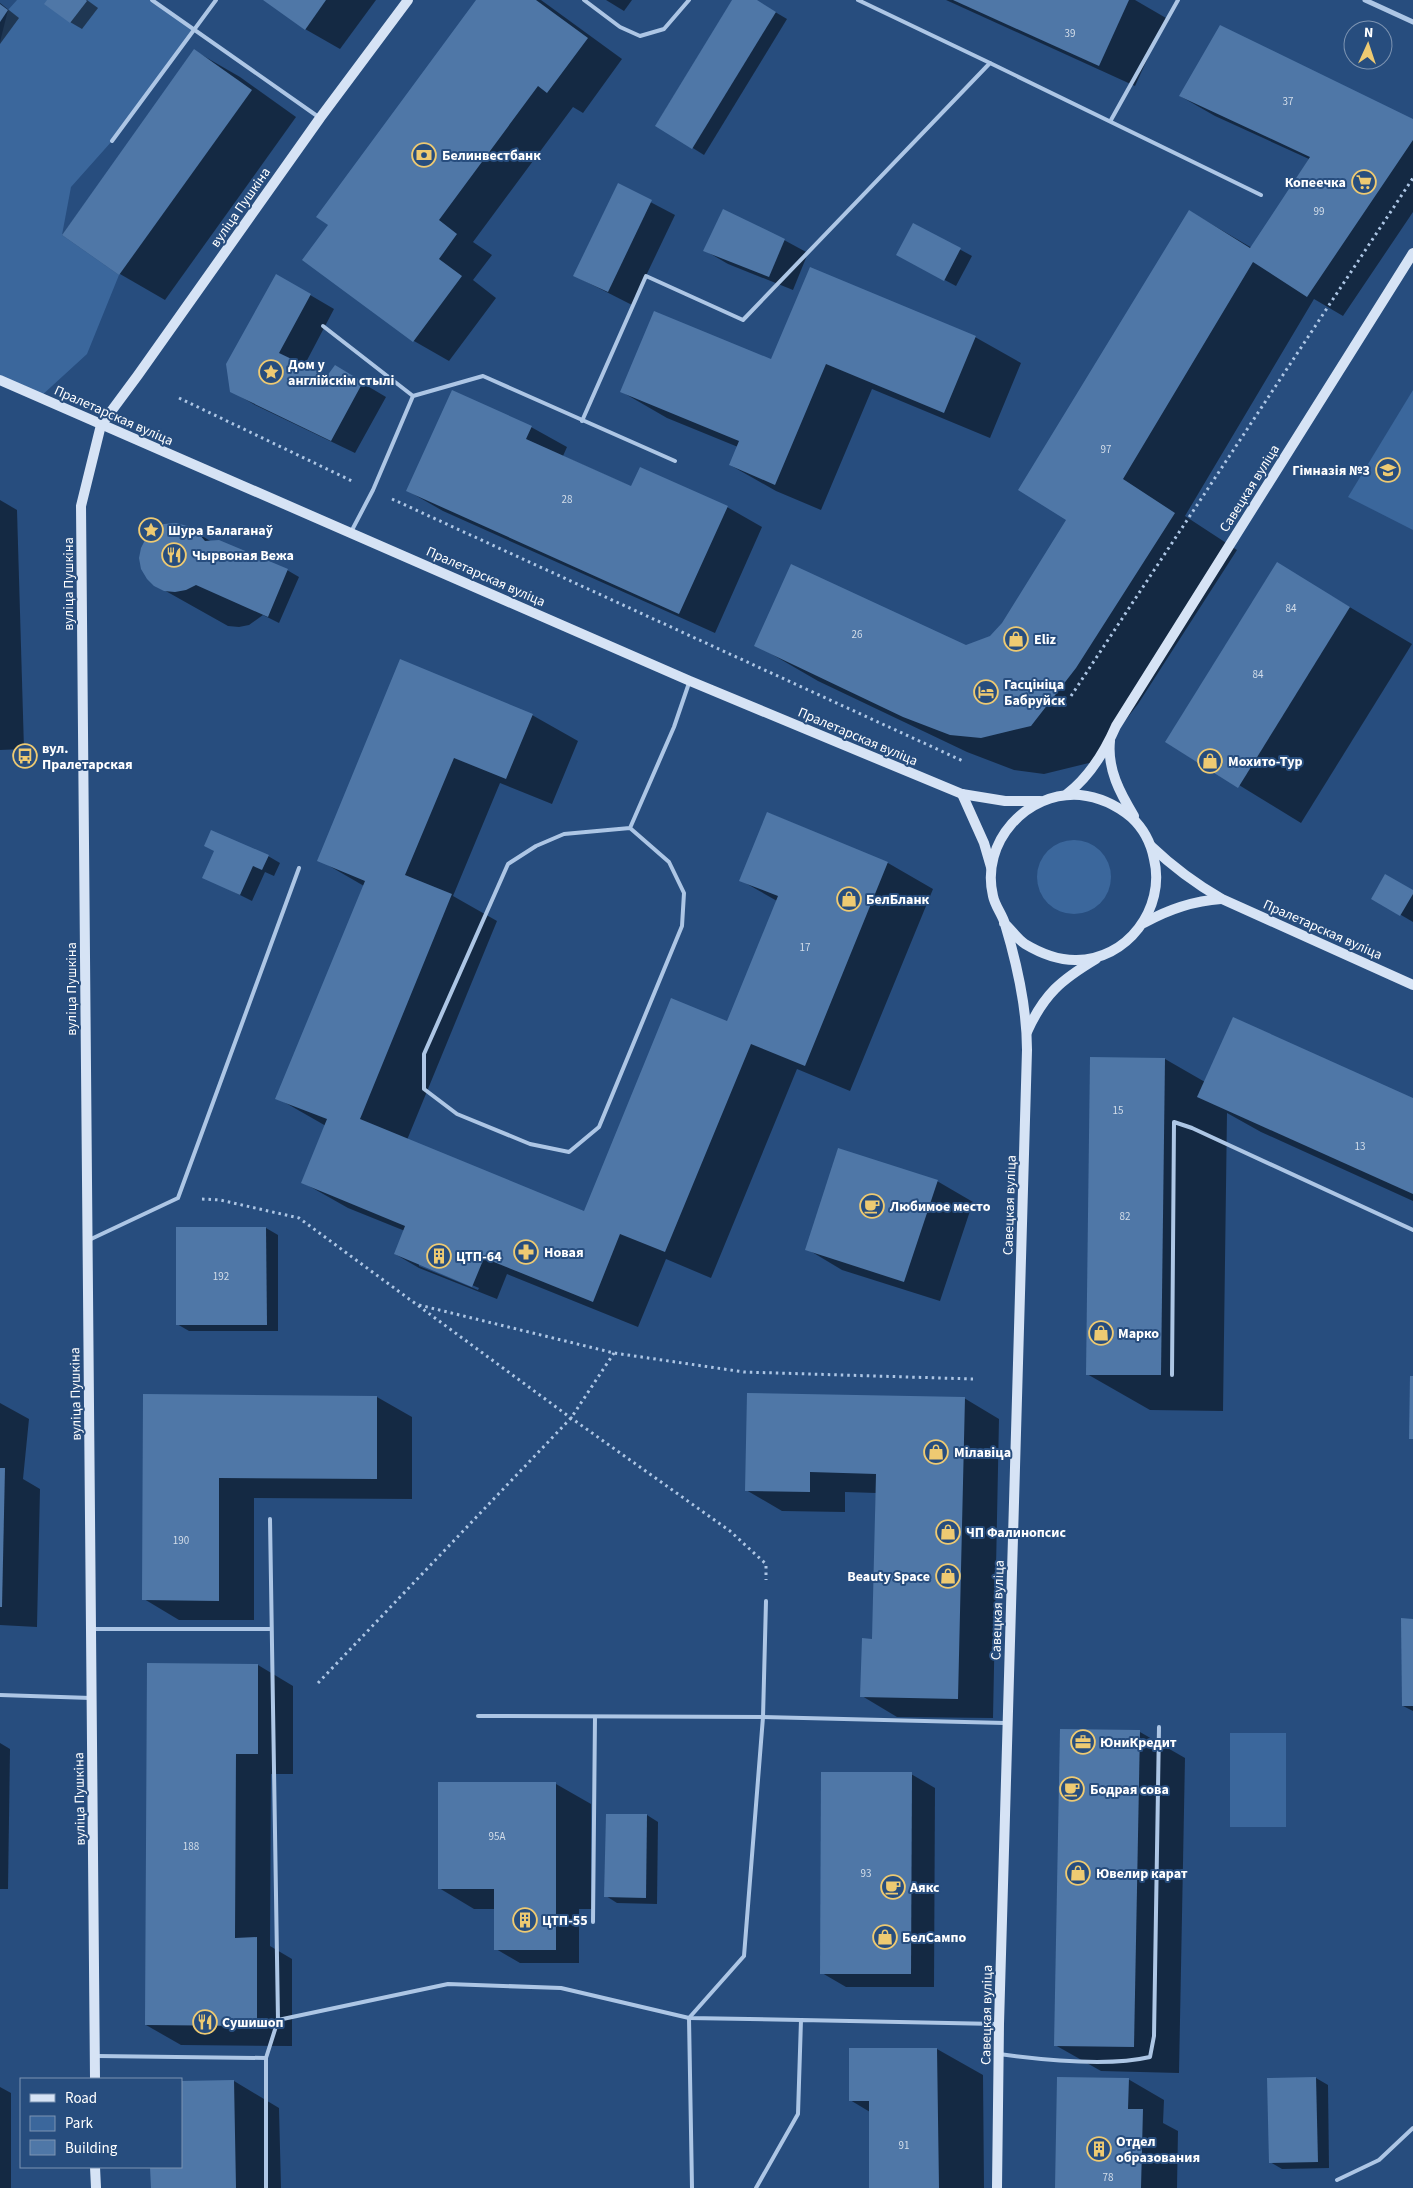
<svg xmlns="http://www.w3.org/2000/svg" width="1413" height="2188" font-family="'Source Sans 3',sans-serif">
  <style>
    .green { fill: #3b679c }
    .shadow { fill: #0007; fill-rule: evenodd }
    .building { fill: #4f77a7 }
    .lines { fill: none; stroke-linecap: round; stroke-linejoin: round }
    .path { stroke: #adc6e5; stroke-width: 3; stroke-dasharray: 2.5 4; stroke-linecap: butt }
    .lane { stroke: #adc6e5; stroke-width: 4 }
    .street { stroke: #adc6e5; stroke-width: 5 }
    .secondary { stroke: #d6e3f5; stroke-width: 10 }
    .labels { text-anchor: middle; stroke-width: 4; stroke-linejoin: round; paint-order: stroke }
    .number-label { font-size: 11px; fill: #d3dde9 }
    .poi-label { font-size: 14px; font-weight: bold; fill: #fff; stroke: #274d7e; text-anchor: start }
    .street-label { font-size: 14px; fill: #fff; stroke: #274d7e }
  </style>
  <rect width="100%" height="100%" fill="#274d7e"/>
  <g class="green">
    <polygon points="17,0 152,0 194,29 112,141 71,187 62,235 119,275 87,354 40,397 0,380 0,42 8,10"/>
    <polygon points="1413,390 1413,530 1348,497"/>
    <circle cx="1074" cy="877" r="37"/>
    <rect x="1230" y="1733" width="56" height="94"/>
  </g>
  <g class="shadow">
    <polygon points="49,0 87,0 98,8 82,29 70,22"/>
    <polygon points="265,0 376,0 340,49 305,29"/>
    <polygon points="477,0 541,0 622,59 583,113 573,107 473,242 492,255 473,280 496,298 449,361 414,341 304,260 329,225"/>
    <polygon points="606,0 632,0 624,11"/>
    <polygon points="733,0 755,0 787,19 704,155 656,125"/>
    <polygon points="946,0 1135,0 1166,18 1135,86"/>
    <polygon points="0,3 19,18 0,44"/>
    <polygon points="195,51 240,77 296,117 165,300 120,274 63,234"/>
    <polygon points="1180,96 1413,121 1413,212 1343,316 1314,299 1185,516 1237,550 1138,704 1093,762 1044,774 1014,770 967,752 818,681 756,645 966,647 991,637 1003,624 1068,519 1189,211 1252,248 1309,159 1215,116"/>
    <polygon points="618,185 675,215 632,305 575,276"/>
    <polygon points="913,224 972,256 956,286 909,261"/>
    <polygon points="784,240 808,253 793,290 728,264 704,250"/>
    <polygon points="276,275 334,309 304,366 328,378 359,381 386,397 355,453 255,405 231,391"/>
    <polygon points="975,337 1021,363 990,438 872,389 821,510 776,491 730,465 738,447 667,418 622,392 771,361"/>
    <polygon points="531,427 567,447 563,456 632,487 727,507 762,527 715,633 443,511 408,491"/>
    <polygon points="0,500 17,510 24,749 0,750"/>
    <polygon points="187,527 212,542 287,570 299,577 279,623 263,615 249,625 239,627 228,626 155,585"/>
    <polygon points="1277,564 1412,644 1301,823 1167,741"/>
    <path d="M401 661 532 715 578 741 552 804 500 783 453 896 497 921 407 1140 585 1213 727 1023 777 901 740 880 768 813 888 863 933 889 850 1091 797 1069 711 1278 666 1259 638 1327 507 1274 497 1299 419 1268 395 1254 405 1231 348 1208 302 1182 326 1126 277 1098 364 886 319 860ZM419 1263 479 1288 478 1290 419 1266Z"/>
    <polygon points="268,856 280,863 274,876 265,872 252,901 204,877"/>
    <polygon points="1413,892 1413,922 1372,898"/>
    <polygon points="1165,1059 1205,1082 1413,1100 1413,1201 1261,1132 1227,1113 1223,1411 1150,1410 1087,1374"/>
    <polygon points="937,1181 973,1202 940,1301 842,1270 807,1249"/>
    <polygon points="177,1228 266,1228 278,1235 278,1331 189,1331 177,1324"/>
    <polygon points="144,1396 377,1397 412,1417 412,1499 254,1498 254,1620 179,1620 144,1599"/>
    <polygon points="964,1398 999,1419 993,1718 897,1717 862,1696 874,1640 876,1493 845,1492 845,1512 782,1511 746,1490"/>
    <polygon points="0,1403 29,1419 23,1479 40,1489 37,1627 0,1625"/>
    <polygon points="1413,1620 1413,1711 1403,1706"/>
    <polygon points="258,1665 293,1686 293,1774 271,1774 270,1946 292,1959 292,2046 181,2045 146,2025"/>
    <polygon points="1140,1732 1185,1758 1179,2073 1101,2071 1055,2045"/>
    <polygon points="0,1743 10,1749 8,1889 0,1889"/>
    <polygon points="911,1774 935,1788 934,1987 846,1987 822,1973"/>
    <polygon points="556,1784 591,1804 591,1909 579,1909 579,1963 520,1963 496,1949 496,1909 474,1909 439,1888"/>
    <polygon points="647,1815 658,1822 657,1904 617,1903 606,1896"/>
    <polygon points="937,2049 983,2075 984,2188 870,2188 870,2112 850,2100 850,2050"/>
    <polygon points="1316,2078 1328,2085 1329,2168 1282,2169 1270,2162 1269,2079"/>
    <polygon points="1128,2079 1164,2100 1163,2123 1178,2131 1177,2188 1057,2188"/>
    <polygon points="234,2081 279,2108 281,2188 152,2188 152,2167 181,2167"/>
    <polygon points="0,2087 11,2093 11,2188 0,2188"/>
  </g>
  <g class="building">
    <polygon points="47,0 86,0 87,1 70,23 44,4"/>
    <polygon points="263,0 326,0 305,30"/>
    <polygon points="476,0 536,0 588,38 547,93 538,86 439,220 457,234 439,259 462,276 413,342 302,260 328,225 316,217"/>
    <polygon points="732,0 757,0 776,12 692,149 655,126"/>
    <polygon points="953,0 1129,0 1099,66"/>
    <polygon points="0,4 8,10 0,22"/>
    <polygon points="1220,25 1413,119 1413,140 1307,297 1253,262 1123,479 1175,513 1076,668 1031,726 981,738 950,735 903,717 754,646 791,564 966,645 990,636 1002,623 1066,520 1018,490 1189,210 1250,248 1310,157 1179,96"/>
    <polygon points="194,49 252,90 119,275 62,235"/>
    <polygon points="618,183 652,200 608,292 573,276"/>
    <polygon points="723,209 785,239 769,277 703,251"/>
    <polygon points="913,223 961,248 944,281 896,255"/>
    <polygon points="810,267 976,336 944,413 826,364 775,485 729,465 739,441 620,392 654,311 771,359"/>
    <polygon points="276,274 311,294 279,353 327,376 335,365 363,382 331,441 230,392 226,364"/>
    <polygon points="452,390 532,426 526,439 631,486 640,467 728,506 679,614 406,491"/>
    <polygon points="176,523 187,526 197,532 205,541 219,540 288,569 268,617 196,585 186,590 175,592 164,591 154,586 147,579 141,569 139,558 141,548 146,538 153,530 164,524"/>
    <polygon points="1277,562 1350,607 1238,788 1165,742"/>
    <polygon points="400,659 533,714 506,779 454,758 405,875 452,894 360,1119 584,1211 671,998 727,1021 778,896 739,881 767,812 888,862 805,1066 751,1044 665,1252 620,1234 593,1302 484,1258 472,1287 394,1254 405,1226 301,1183 327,1119 275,1099 365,881 317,861"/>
    <polygon points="211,830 269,855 262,870 253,866 240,895 202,878 214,851 204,846"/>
    <polygon points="1385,874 1413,890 1413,894 1400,916 1371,899"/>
    <polygon points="1233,1017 1413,1098 1413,1194 1197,1097"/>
    <polygon points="1090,1057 1165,1058 1161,1375 1086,1375"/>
    <polygon points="838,1148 938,1180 904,1282 805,1250"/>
    <polygon points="176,1227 266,1227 267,1325 176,1325"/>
    <polygon points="1410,1376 1413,1376 1413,1439 1409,1439"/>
    <polygon points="747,1393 965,1397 958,1699 860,1697 862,1638 872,1639 876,1474 810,1472 810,1492 745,1491"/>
    <polygon points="143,1394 377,1396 377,1479 219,1478 219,1601 142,1600"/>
    <polygon points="0,1468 5,1468 2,1607 0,1607"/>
    <polygon points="1401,1618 1413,1619 1413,1706 1402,1706"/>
    <polygon points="147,1663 258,1664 258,1754 236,1754 235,1938 257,1937 257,2026 145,2025"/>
    <polygon points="1060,1729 1140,1730 1134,2047 1054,2046"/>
    <polygon points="821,1772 912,1772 911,1974 820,1974"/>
    <polygon points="438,1782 556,1782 556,1950 494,1950 494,1889 438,1889"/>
    <polygon points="606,1814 647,1814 646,1898 604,1897"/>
    <polygon points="849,2048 937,2048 939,2188 869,2188 869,2101 849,2101"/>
    <polygon points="1057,2077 1129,2078 1128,2109 1143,2109 1141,2188 1055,2188"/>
    <polygon points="1316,2077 1318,2162 1269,2163 1267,2078"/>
    <polygon points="234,2080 236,2188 151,2188 150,2167 181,2167 181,2081"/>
  </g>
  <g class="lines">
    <g class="path">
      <polyline points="179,398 352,481"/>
      <polyline points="392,499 963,761"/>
      <polyline points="1071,696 1413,178"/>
      <polyline points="202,1199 220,1200 299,1218 571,1418 730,1531 766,1564 766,1580"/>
      <polyline points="419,1305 614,1353 744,1372 973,1379"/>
      <polyline points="318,1683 571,1418 614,1353"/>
    </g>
    <g class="lane">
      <polyline points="152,0 320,118"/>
      <polyline points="584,0 620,27 640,36 664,29 689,0"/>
      <polyline points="858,0 990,63"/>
      <polyline points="1111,120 1178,0"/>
      <polyline points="112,141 216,0"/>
      <polyline points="323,326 413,396"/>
      <polyline points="582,421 646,276 743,320 990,63 1261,195"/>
      <polyline points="351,532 373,490 413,396 483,376 675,461"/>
      <polyline points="630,828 669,862 684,893 682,926 599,1127 569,1152 530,1144 457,1114 424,1089 424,1054 508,864 536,846 564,834 630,828 674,727 689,683"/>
      <polyline points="89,1240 178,1198 299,868"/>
      <polyline points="1172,1375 1174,1122 1192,1128 1413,1230"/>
      <polyline points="270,1519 278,2020"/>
      <polyline points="91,1629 271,1629"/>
      <polyline points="0,1695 91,1698"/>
      <polyline points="478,1716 763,1717 1005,1723"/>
      <polyline points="593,1922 595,1717"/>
      <path d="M999 2054C1043 2060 1107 2067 1150 2057L1154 2036 1159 1727"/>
      <polyline points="97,2056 266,2058 266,2188"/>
      <polyline points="266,2058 278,2020 448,1984 561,1988 689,2018 801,2020"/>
      <polyline points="1337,2180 1379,2160 1413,2128"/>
      <polyline points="692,2188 689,2018 744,1956 763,1717 766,1601"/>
      <polyline points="756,2188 798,2114 801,2020 997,2024"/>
    </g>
    <polyline class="street" points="1365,0 1413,22"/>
    <g class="secondary">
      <polyline points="0,380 690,681 962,794 1005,801 1040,801"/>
      <path d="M1110 741C1107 769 1120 793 1134 816"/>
      <polyline points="962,794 984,843 991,867"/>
      <path d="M1067 794C1089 777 1105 751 1116 726L1413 253"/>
      <path d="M1151 846C1173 867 1196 884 1222 899L1413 985"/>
      <path d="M1144 923C1169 909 1192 901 1221 899"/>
      <path d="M1027 1032C1044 994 1061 980 1096 959"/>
      <polyline points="95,2079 81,506 101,425 138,375 320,118 408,0"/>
      <polyline points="95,2167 96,2188"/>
      <path d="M997 2188 999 2024 1027 1050C1027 1008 1017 964 1005 924 1002 914 995 906 993 896 980 842 1027 791 1080 795 1100 797 1115 804 1131 817 1143 828 1151 843 1154 859 1166 908 1127 961 1075 960 1057 960 1040 953 1025 944 1017 939 1011 929 1004 923"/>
    </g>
  </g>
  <defs>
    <g id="bank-ring" transform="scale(1.25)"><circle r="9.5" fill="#274d7e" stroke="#eeca72" stroke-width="1.5"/><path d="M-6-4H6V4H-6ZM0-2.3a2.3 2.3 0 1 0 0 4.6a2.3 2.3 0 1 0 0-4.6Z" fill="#eeca72"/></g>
    <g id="supermarket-ring" transform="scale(1.25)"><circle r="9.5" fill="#274d7e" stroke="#eeca72" stroke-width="1.5"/><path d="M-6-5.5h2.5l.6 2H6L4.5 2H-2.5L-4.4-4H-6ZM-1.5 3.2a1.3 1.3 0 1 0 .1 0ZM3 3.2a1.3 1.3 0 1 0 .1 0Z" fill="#eeca72"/></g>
    <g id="sight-ring" transform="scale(1.25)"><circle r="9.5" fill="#274d7e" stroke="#eeca72" stroke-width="1.5"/><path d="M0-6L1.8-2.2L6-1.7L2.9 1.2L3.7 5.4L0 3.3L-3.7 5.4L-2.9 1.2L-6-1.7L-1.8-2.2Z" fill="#eeca72"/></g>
    <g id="school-ring" transform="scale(1.25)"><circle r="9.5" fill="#274d7e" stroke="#eeca72" stroke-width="1.5"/><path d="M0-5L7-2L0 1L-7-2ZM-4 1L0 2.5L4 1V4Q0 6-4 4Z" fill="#eeca72"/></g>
    <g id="restaurant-ring" transform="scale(1.25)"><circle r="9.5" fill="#274d7e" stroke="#eeca72" stroke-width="1.5"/><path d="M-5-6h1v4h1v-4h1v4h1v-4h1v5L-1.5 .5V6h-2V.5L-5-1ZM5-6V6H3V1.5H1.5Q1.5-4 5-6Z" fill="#eeca72"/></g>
    <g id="shop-ring" transform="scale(1.25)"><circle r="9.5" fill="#274d7e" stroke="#eeca72" stroke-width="1.5"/><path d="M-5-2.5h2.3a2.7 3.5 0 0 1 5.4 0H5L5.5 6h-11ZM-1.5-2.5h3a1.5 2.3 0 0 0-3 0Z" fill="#eeca72"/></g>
    <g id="hotel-ring" transform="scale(1.25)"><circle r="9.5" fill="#274d7e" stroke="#eeca72" stroke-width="1.5"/><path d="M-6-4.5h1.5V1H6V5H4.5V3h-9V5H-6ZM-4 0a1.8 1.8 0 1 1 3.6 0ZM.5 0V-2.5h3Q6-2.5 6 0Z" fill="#eeca72"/></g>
    <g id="bus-ring" transform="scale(1.25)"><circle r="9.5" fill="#274d7e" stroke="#eeca72" stroke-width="1.5"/><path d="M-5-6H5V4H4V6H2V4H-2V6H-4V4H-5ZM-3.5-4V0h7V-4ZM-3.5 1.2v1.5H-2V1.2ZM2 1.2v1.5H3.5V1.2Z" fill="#eeca72"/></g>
    <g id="cafe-ring" transform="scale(1.25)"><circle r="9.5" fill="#274d7e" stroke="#eeca72" stroke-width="1.5"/><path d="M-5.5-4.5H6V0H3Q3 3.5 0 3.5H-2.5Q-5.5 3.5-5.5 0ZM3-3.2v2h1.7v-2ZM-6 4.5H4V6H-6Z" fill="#eeca72"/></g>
    <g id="pharmacy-ring" transform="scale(1.25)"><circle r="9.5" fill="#274d7e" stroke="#eeca72" stroke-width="1.5"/><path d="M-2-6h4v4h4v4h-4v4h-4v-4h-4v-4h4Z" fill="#eeca72"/></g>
    <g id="building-ring" transform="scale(1.25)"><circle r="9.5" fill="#274d7e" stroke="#eeca72" stroke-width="1.5"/><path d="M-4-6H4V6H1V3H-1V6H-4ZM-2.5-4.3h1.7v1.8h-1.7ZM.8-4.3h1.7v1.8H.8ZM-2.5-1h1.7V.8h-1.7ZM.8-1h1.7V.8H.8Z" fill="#eeca72"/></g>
    <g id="office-ring" transform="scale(1.25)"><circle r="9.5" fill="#274d7e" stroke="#eeca72" stroke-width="1.5"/><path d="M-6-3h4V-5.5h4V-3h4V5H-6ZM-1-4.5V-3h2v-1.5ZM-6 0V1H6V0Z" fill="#eeca72"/></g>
  </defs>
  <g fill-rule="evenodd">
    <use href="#bank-ring" x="424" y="155"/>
    <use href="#supermarket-ring" x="1364" y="182"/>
    <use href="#sight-ring" x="271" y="372"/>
    <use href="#school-ring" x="1388" y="470"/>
    <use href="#sight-ring" x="151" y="530"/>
    <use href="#restaurant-ring" x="174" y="555"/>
    <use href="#shop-ring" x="1016" y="639"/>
    <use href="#hotel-ring" x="986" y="692"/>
    <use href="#bus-ring" x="25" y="756"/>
    <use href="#shop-ring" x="1210" y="761"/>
    <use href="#shop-ring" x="849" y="899"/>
    <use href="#cafe-ring" x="872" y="1206"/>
    <use href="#pharmacy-ring" x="526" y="1252"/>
    <use href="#building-ring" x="439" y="1256"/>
    <use href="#shop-ring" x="1101" y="1333"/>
    <use href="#shop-ring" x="936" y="1452"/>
    <use href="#shop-ring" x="948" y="1532"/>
    <use href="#shop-ring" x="948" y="1576"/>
    <use href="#office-ring" x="1083" y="1742"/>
    <use href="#cafe-ring" x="1072" y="1789"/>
    <use href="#shop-ring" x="1078" y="1873"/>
    <use href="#cafe-ring" x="893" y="1887"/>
    <use href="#building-ring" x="525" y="1920"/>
    <use href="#shop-ring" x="885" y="1937"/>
    <use href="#restaurant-ring" x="205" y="2022"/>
    <use href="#building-ring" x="1099" y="2149"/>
  </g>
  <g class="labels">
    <g class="number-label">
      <text x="1070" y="37">39</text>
      <text x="1288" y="105">37</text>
      <text x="1319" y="215">99</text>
      <text x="1106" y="453">97</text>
      <text x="567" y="503">28</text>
      <text x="1291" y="612">84</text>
      <text x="857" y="638">26</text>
      <text x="1258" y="678">84</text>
      <text x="805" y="951">17</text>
      <text x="1118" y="1114">15</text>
      <text x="1360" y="1150">13</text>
      <text x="1125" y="1220">82</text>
      <text x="221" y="1280">192</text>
      <text x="181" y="1544">190</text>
      <text x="497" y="1840">95А</text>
      <text x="191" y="1850">188</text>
      <text x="866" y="1877">93</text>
      <text x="904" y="2149">91</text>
      <text x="1108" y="2181">78</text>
    </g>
    <g class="poi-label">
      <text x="442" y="160">Белинвестбанк</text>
      <text x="1346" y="187" text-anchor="end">Копеечка</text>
      <text x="288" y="369">Дом у<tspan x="288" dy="16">англійскім стылі</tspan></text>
      <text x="1370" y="475" text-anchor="end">Гімназія №3</text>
      <text x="168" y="535">Шура Балаганаў</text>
      <text x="192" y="560">Чырвоная Вежа</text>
      <text x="1034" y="644">Eliz</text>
      <text x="1004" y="689">Гасцініца<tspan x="1004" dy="16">Бабруйск</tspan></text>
      <text x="42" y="753">вул.<tspan x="42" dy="16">Пралетарская</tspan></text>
      <text x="1228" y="766">Мохито-Тур</text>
      <text x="866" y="904">БелБланк</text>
      <text x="890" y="1211">Любимое место</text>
      <text x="544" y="1257">Новая</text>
      <text x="456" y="1261">ЦТП-64</text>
      <text x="1118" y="1338">Марко</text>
      <text x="954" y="1457">Мiлавiца</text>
      <text x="966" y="1537">ЧП Фалинопсис</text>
      <text x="930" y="1581" text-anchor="end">Beauty Space</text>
      <text x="1100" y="1747">ЮниКредит</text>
      <text x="1090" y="1794">Бодрая сова</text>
      <text x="1096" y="1878">Ювелир карат</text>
      <text x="910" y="1892">Аякс</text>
      <text x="542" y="1925">ЦТП-55</text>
      <text x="902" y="1942">БелСампо</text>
      <text x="222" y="2027">Сушишоп</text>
      <text x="1116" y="2146">Отдел<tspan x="1116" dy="16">образования</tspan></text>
    </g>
    <g class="street-label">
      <text transform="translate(240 207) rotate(-55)" y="5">вуліца Пушкіна</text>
      <text transform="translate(114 415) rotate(24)" y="5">Пралетарская вуліца</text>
      <text transform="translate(1249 488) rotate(-58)" y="5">Савецкая вуліца</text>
      <text transform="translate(486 576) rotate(24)" y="5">Пралетарская вуліца</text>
      <text transform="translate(68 584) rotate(-90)" y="5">вуліца Пушкіна</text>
      <text transform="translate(858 736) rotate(23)" y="5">Пралетарская вуліца</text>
      <text transform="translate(1323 929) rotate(24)" y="5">Пралетарская вуліца</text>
      <text transform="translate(71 989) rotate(-90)" y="5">вуліца Пушкіна</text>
      <text transform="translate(1009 1205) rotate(-88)" y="5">Савецкая вуліца</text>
      <text transform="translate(75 1394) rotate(-91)" y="5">вуліца Пушкіна</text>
      <text transform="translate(997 1610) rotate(-88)" y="5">Савецкая вуліца</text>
      <text transform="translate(79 1799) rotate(-91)" y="5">вуліца Пушкіна</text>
      <text transform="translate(986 2015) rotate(-89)" y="5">Савецкая вуліца</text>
    </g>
  </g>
  <rect x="20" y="2078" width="162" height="90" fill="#274d7e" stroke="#7d94b2"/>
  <rect x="30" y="2094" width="25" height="8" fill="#d6e3f5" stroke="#7d94b2"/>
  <text x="65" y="2103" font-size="15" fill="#ffffff">Road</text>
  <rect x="30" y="2116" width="25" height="15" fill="#3b679c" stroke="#7d94b2"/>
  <text x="65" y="2128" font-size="15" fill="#ffffff">Park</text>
  <rect x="30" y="2140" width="25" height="15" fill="#4f77a7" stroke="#7d94b2"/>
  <text x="65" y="2153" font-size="15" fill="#ffffff">Building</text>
  <g transform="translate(1368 45) rotate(3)"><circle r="24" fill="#274d7e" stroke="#7d94b2"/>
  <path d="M0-4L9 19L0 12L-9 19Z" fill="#eeca72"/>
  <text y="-8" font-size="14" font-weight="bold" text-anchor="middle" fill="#ffffff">N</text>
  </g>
</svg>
